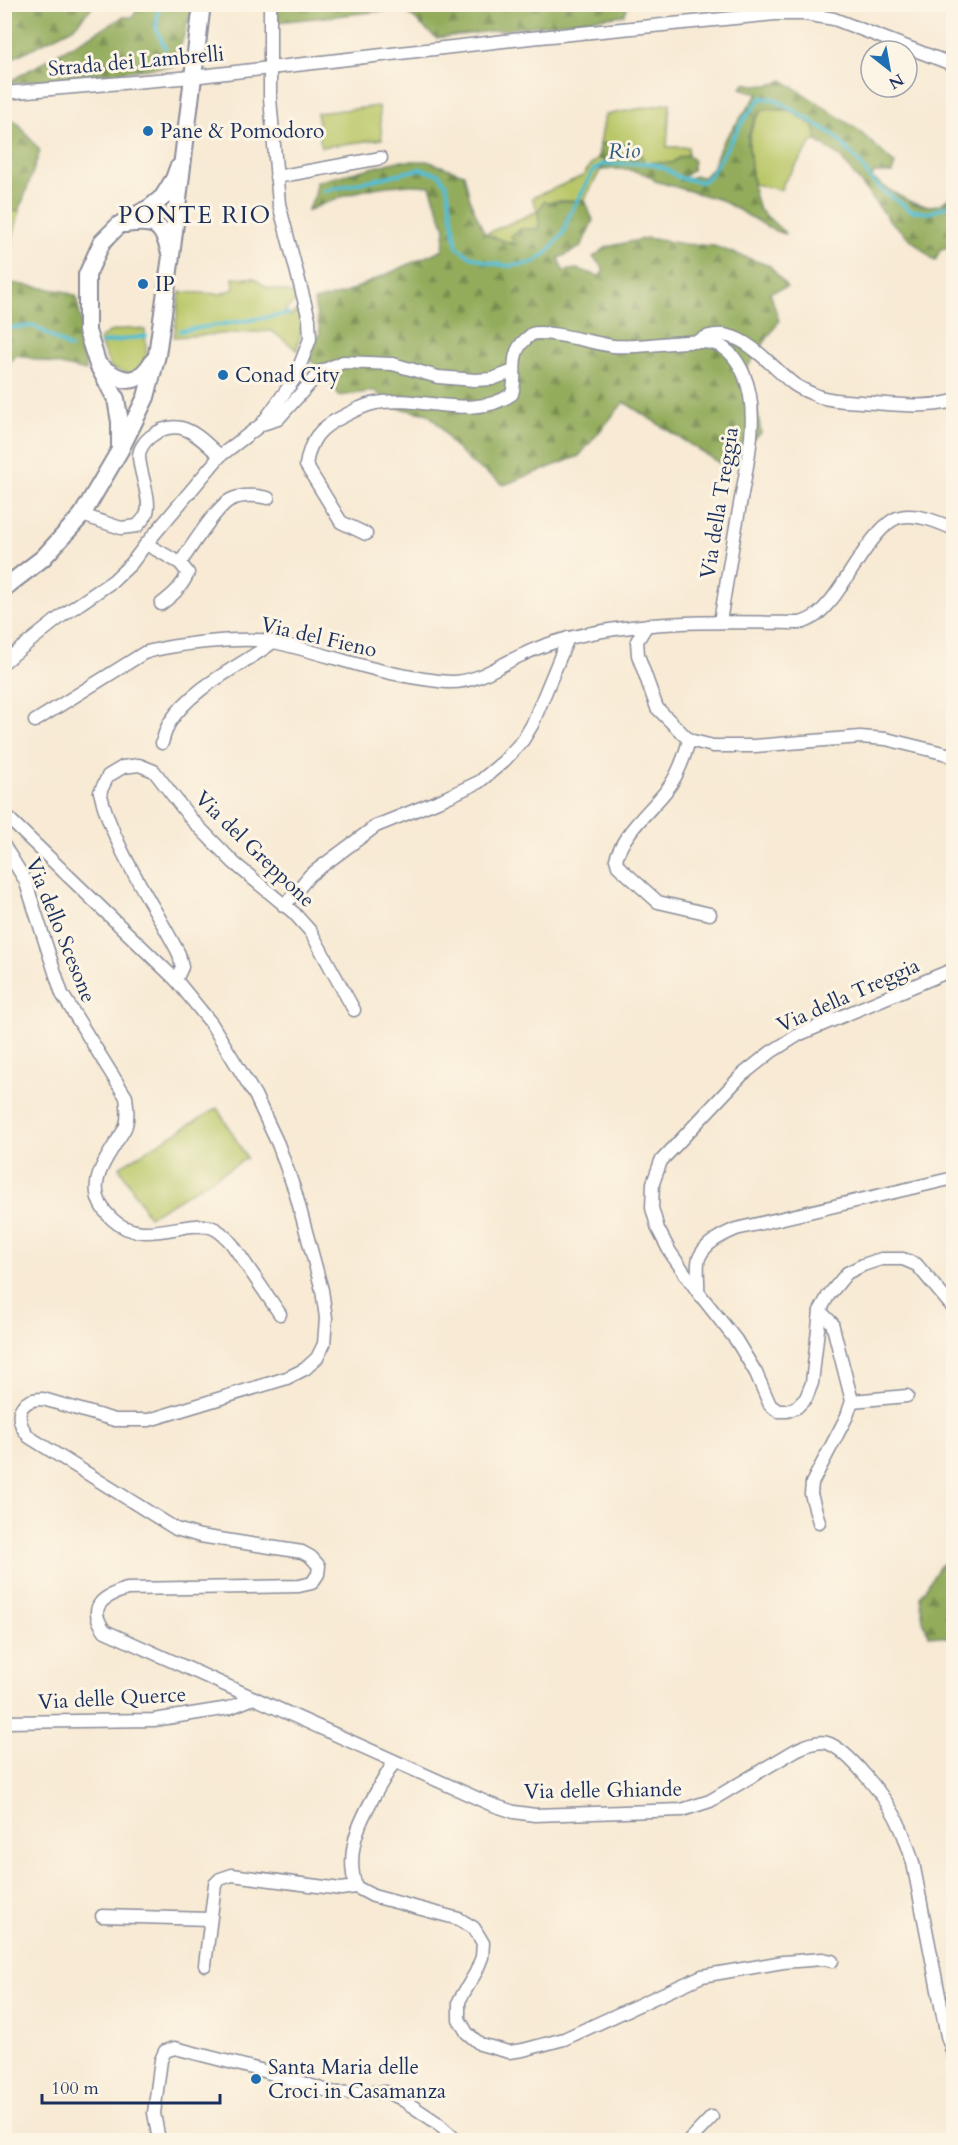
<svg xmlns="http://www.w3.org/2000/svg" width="958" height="2145" font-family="Cardo,serif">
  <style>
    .grass { fill: #bac768; stroke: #6a7b63; stroke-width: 1.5 }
    .forest { fill: url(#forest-firs); stroke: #576e5d; stroke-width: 1.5 }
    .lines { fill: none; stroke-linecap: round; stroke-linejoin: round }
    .stream { stroke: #54bdd1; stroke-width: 4 }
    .street-casing { stroke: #8a8c99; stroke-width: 15 }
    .secondary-casing { stroke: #8a8c99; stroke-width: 20 }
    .street { stroke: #fff; stroke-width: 12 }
    .secondary { stroke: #fff; stroke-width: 16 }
    .poi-dot { fill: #1f6fb2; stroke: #fcf5e5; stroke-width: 2 }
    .labels { text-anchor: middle; stroke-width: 6; stroke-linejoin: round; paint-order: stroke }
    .street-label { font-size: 21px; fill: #1b2f5e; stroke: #fcf5e5 }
    .poi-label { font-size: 21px; fill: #1b2f5e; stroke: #fcf5e5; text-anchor: start }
    .water-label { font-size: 22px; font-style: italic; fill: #2c5a80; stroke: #fcf5e5 }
    .quarter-label { font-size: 24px; letter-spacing: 1.5px; fill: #1b2f5e; stroke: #fcf5e5 }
  </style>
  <defs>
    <pattern id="forest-firs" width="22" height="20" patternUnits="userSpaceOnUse" patternTransform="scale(1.5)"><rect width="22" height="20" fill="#93ac5c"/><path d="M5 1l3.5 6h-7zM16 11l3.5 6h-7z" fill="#778c4f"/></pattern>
  </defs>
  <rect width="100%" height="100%" fill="#fcf5e5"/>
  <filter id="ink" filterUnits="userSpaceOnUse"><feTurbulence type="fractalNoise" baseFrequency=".0167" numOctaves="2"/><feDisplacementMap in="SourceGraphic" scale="12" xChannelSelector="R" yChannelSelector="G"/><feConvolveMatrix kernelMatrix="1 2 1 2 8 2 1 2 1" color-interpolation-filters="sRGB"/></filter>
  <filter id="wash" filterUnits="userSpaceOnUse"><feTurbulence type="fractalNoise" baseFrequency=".008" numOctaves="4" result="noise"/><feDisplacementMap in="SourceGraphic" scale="24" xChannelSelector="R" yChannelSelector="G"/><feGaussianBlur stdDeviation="1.35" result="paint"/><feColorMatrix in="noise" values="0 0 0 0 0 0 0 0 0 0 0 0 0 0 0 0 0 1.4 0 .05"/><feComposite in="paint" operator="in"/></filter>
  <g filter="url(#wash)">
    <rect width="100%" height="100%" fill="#f8ead4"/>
    <g class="grass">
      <polygon points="670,103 667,147 688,147 688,155 680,157 671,163 643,162 621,143 600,144 605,115"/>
      <polygon points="379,106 382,139 321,147 317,113"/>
      <path d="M764 109 789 110 815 126 817 141 812 142 784 182 781 190 753 184C750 156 742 131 764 109Z"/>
      <polygon points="598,158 606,160 584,200 544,202 539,229 516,245 485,234 538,211 532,198 583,176 590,166"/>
      <polygon points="20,209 5,270 5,215"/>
      <polygon points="233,278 254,278 266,287 295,294 296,301 285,310 290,316 298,310 302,325 297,350 272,331 174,337 180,292 220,294 234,289"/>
      <polygon points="131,328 145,330 147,360 134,375 111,368 99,340 109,332"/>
      <polygon points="217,1108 247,1158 149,1217 119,1167"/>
    </g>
    <g class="forest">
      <polygon points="5,4 94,4 94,5 73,28 5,62"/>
      <polygon points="139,5 194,5 174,66 5,84 123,17 133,17"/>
      <polygon points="278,5 278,4 629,5 624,15 436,38 403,9 278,22"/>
      <path d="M783 80 858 130 895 164 892 173H874L872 178C889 190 915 210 938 205 943 204 949 197 953 194V245L940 250 935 261 890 221 841 158 817 141 814 126 789 110 764 109 755 118 748 137 754 193 759 209 786 234 775 231 721 200 655 181C645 169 616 168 601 170L606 161 598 158 600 144 621 143 640 152 644 162 671 163 680 157 688 155 694 161 692 170 679 181 696 176 704 177 712 168 722 143 758 94 741 88 744 83C757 86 772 87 783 80Z"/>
      <polygon points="5,118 17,122 40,151 20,209 5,215"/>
      <path d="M398 161H427L464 174 471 203 485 234 515 245 511 236 520 229H539L538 211 544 202 584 200 593 220 581 247 559 258 563 271 577 269 600 276 604 269 593 257 607 247 647 238 684 244 714 246 770 266 787 287 770 292 779 321 746 369 754 391 761 433 719 463 624 402 579 456 504 485 470 462 451 443 441 427 428 414 393 407 375 391 339 396 319 367 309 360 320 332 314 301 343 294 443 249 445 228 430 186C382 182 351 191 307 211L315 195 316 182Z"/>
      <polygon points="5,282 63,291 76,296 82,325 86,371 17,355 5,367"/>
      <polygon points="953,1557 953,1638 928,1635 923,1620 920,1596 940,1566"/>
    </g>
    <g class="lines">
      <g class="stream">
        <polyline points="159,4 156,28 165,48"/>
        <polyline points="324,191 420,169 439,174 447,186 457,247 468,255 486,262 509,266 533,263 548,252 563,233 569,216 593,171 603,164 648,163 664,168 680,178 701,182 710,176 742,122 761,98 774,99 834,135 858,161 870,178 882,190 910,210 929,213 954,203"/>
        <polyline points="4,328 35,326 70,348"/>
        <polyline points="180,331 288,314"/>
        <polyline points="102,343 146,336"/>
      </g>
    </g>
  </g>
  <g filter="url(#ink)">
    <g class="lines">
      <g class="street-casing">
        <g id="street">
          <polyline points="4,93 192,77 530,38 775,14 805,14 834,19 954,65"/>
          <polyline points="276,177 381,158"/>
          <path d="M698 341C735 319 765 361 791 382 799 389 811 393 820 397 833 401 848 401 861 402 891 404 924 409 954 401"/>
          <polyline points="262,424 278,419 320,372 343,362 393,364 438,377 475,380 492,379 514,371"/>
          <path d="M82 515 121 528 137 526C140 523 144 519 146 515 153 502 139 472 139 456 139 449 145 441 150 437 180 414 198 436 220 456"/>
          <path d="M366 534 341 522 306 465C310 440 319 428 342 417 353 411 364 405 376 403 420 394 472 422 512 394 518 375 508 355 525 340 526 339 532 334 532 334 546 329 596 344 613 346 641 349 696 336 718 345 730 350 739 363 744 375 761 414 746 469 739 510 732 547 726 585 720 622"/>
          <polyline points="146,544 180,563"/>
          <path d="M161 604C173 595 182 587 188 573L180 563C191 548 216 507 230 500 242 494 255 495 268 498"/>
          <polyline points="647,625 637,641 638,655 657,708 689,740 713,746 755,746 860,737 886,739 947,754 954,758"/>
          <polyline points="4,662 63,615 113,581 131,564 146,544 220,456 262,424 295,378 310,339 309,319 279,204 270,98 270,4"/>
          <path d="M35 721 144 653C173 644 244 636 274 642 324 653 372 672 424 679 433 680 442 682 451 682 479 682 497 666 522 655 536 648 554 642 569 638 644 619 723 622 800 623 815 619 822 611 832 599 848 579 877 522 900 517 917 513 938 522 954 529"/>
          <path d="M689 740C684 759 678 776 666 791 649 812 624 832 616 859L618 866 658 902 710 914"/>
          <path d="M162 743C164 736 166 728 170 722 194 685 239 668 273 642"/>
          <path d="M4 814 176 980 211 1023 255 1095 278 1144 295 1191 322 1290 326 1318 324 1344 317 1358 305 1369 287 1378 149 1420H115L43 1399C16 1399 14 1419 29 1437L176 1529 200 1536 302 1552 311 1557 319 1566 318 1574 312 1583 299 1586 127 1589C104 1596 86 1606 105 1631L490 1804 514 1812 535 1815 682 1810 710 1801 796 1750C804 1746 817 1740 827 1743 848 1749 887 1800 897 1820 904 1834 909 1849 913 1863L947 2036 954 2057"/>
          <path d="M4 846 25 880 62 994 126 1097C127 1106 129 1116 126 1125 125 1130 120 1136 117 1141 101 1167 83 1192 112 1219 143 1249 188 1216 215 1229 222 1233 227 1238 232 1244L280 1314"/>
          <polyline points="284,906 310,875 376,826 443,799 479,782 504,761 523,740 532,725 568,638"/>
          <polyline points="954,969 800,1034 771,1052 742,1075 661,1161 653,1183 652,1208 658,1229 670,1252 698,1292 736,1340 756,1373 770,1405 778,1411 787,1411 797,1407 806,1398 812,1383 820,1311 828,1296 847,1273 863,1265 881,1259 903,1259 917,1265 954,1309"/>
          <path d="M176 980 182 967 179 954C152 901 114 850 100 792L108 776 123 767 139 765 154 771 191 819 234 863 294 913 311 932 354 1010"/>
          <path d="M698 1292C699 1282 696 1267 699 1258 705 1243 722 1235 736 1229L954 1178"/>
          <polyline points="852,1401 907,1396"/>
          <polyline points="819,1522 811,1494 812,1483 847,1416 852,1401 832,1323 820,1311"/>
          <polyline points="4,1722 154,1720 229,1708 254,1698"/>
          <path d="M394 1762C372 1800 341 1841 356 1887L373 1896 459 1919 474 1928 483 1943 482 1957 476 1972 459 2001V2019L467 2033 480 2044 509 2052 523 2050 564 2039 702 1976 783 1962 823 1959 832 1961"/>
          <polyline points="102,1916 210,1919"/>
          <polyline points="205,1965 215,1884 220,1879 232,1875 341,1889 356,1887"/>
          <polyline points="159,2140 154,2113 161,2060 165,2051 175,2048 264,2071 334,2093 386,2092 400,2098 436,2122 456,2140"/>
          <polyline points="690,2140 712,2117"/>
        </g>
      </g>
      <g class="secondary-casing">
        <g id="secondary">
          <path d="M125 224C155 220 162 223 170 253"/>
          <path d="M101 367C123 383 137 387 153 361"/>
          <polyline points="120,446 120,422 116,399 98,365 87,331 87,275 102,242 119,225 151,207 163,197 174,179 178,168"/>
          <polyline points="4,588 43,558 82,515 120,450 146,397 157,355 171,256 202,4"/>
        </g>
      </g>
      <use href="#street" class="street"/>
      <use href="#secondary" class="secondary"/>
    </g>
  </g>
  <g class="poi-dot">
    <circle cx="148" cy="131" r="6"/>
    <circle cx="143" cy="284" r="6"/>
    <circle cx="223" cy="375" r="6"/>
    <circle cx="256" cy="2079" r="6"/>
  </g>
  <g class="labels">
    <g class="street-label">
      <text transform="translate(136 61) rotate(-5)" y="7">Strada dei Lambrelli</text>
      <text transform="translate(719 503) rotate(-81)" y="7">Via della Treggia</text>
      <text transform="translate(319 637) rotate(13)" y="7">Via del Fieno</text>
      <text transform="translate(255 849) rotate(44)" y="7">Via del Greppone</text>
      <text transform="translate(61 930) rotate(68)" y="7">Via dello Scesone</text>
      <text transform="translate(848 995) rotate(-24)" y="7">Via della Treggia</text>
      <text transform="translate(112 1698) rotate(-3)" y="7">Via delle Querce</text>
      <text transform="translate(603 1790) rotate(-1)" y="7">Via delle Ghiande</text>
    </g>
    <g class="poi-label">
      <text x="160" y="138">Pane &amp; Pomodoro</text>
      <text x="155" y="291">IP</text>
      <text x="235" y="382">Conad City</text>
      <text x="268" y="2074">Santa Maria delle<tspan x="268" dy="24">Croci in Casamanza</tspan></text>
    </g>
    <g class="water-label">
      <text transform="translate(624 150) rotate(-3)" y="8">Rio</text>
    </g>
    <g class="quarter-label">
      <text x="195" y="223">PONTE RIO</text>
    </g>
  </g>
  <rect width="958" height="2145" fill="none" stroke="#fcf5e5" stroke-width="24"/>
  <g transform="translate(889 69) rotate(149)"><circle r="28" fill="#fcf5e5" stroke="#a2a6af" stroke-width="1.5"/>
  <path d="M0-4.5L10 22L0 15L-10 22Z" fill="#1f6fb2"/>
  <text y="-9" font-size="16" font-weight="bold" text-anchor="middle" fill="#1b2f5e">N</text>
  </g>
  <path d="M42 2094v9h178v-9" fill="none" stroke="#1b2f5e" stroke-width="3"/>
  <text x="51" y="2094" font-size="18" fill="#1b2f5e" stroke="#fcf5e5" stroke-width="4.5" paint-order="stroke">100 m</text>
</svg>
